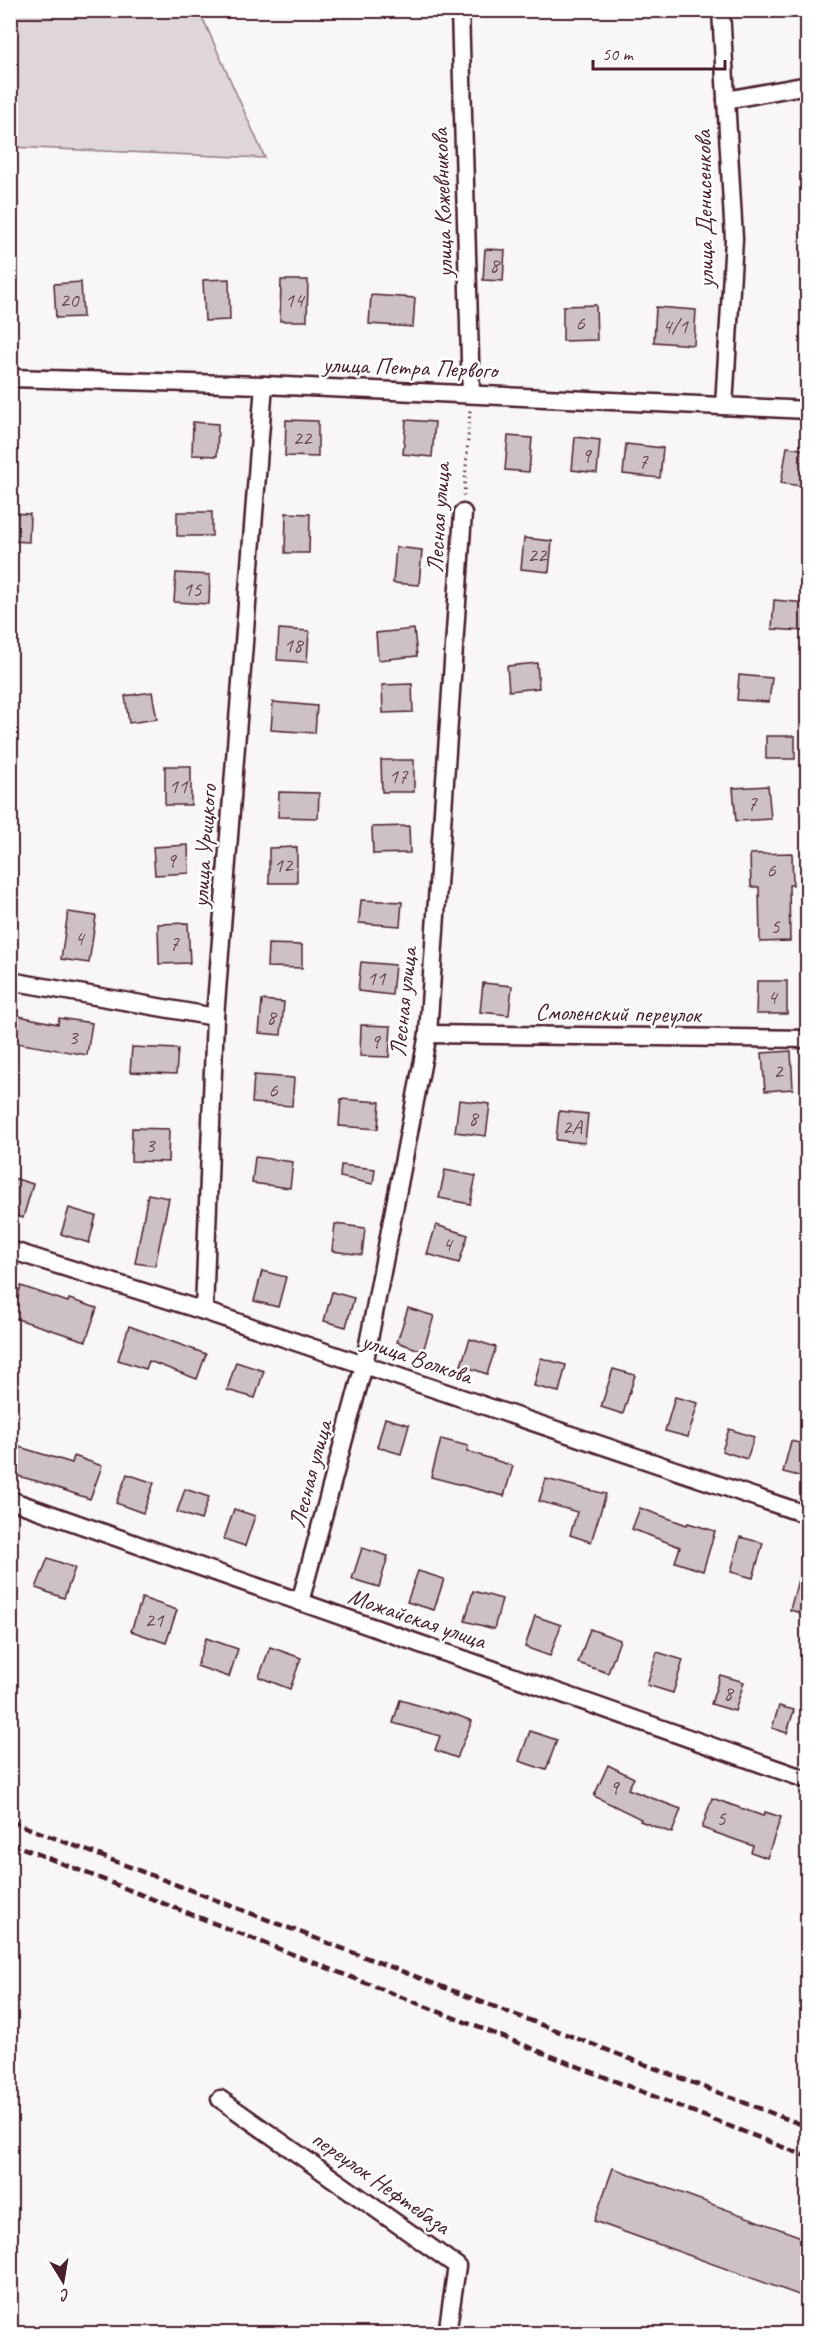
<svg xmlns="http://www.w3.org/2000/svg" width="818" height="2344" font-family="Caveat,sans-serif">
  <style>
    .green { fill: #ded6d9; stroke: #947a82; stroke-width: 1.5 }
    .building { fill: #cdc1c4; stroke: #4a1f2b; stroke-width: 1.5 }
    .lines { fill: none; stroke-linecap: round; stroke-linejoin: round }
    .street-casing { stroke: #4a1f2b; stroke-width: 21 }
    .path { stroke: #4a1f2b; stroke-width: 3; stroke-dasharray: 1.5 4.5; stroke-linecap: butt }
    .street { stroke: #fff; stroke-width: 16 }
    .rail { stroke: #4a1f2b; stroke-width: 4.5; stroke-dasharray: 9 4.5; stroke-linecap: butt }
    .labels { text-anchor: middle; stroke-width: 5; stroke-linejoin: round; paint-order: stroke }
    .number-label { font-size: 21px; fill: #6b4851 }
    .street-label { font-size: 24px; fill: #4a1f2b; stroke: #fff }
  </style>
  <rect width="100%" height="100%" fill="#f8f6f7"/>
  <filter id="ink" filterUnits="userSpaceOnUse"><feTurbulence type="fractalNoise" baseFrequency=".0167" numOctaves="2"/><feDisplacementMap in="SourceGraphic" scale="12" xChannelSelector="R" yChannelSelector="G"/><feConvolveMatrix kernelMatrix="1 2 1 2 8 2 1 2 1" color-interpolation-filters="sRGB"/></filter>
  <g filter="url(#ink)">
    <polygon class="green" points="185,11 204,21 265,158 11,147 11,11"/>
    <g class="building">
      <polygon points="485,249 505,250 503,281 483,280"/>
      <polygon points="229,279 230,320 205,321 203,280"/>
      <polygon points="281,280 308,280 307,321 280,321"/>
      <polygon points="81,282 83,317 56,318 54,284"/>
      <polygon points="371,295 415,298 413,327 369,324"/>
      <polygon points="596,305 597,340 563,341 563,306"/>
      <polygon points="656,307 696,310 694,345 654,342"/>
      <polygon points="286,420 318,421 318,457 285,456"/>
      <polygon points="406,420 435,422 432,457 403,454"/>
      <polygon points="193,422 218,424 217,456 192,455"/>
      <polygon points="508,436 532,438 529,472 505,470"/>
      <polygon points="575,437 600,440 597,473 572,470"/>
      <polygon points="626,444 663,448 660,478 623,474"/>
      <polygon points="787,447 807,450 807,487 781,483"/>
      <rect x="177" y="512" width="35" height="24"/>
      <polygon points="10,513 30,514 29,542 10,541"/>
      <polygon points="286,513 310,514 309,553 285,553"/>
      <polygon points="524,538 552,541 549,572 521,569"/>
      <polygon points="396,547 422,550 419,585 393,583"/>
      <polygon points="176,573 210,575 209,604 174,602"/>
      <polygon points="774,600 806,603 804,631 772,629"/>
      <polygon points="279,629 309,631 307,662 277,660"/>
      <polygon points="414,629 417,656 378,660 376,633"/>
      <polygon points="537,663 539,688 509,691 507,666"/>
      <polygon points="739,675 772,678 769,702 737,700"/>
      <polygon points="412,684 413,712 383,713 382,685"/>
      <polygon points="152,692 157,719 129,723 125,696"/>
      <polygon points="273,702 317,706 315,733 271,730"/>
      <rect x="766" y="736" width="29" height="23"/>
      <polygon points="381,760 414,760 414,792 382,792"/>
      <rect x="165" y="766" width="26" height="39"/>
      <polygon points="768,786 771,819 736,821 733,788"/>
      <polygon points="279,792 319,793 318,818 278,817"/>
      <polygon points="409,826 410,853 373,854 372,827"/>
      <polygon points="188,845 189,873 155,875 153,847"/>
      <polygon points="297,847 297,883 269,883 269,848"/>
      <polygon points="792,853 793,885 789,885 790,941 760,942 759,887 751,887 750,854"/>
      <polygon points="361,900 402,902 400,926 359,923"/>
      <polygon points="68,912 96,916 89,963 61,959"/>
      <polygon points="188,923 190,963 159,964 158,924"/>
      <polygon points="268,944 302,945 302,968 267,967"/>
      <polygon points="361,962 395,965 392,995 358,991"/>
      <polygon points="757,981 787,981 787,1014 756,1014"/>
      <polygon points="483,983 512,986 509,1015 480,1012"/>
      <polygon points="262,1000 284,1002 281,1035 259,1033"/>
      <polygon points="14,1015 58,1024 59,1018 92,1023 87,1055 10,1042"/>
      <polygon points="361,1025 391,1026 389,1057 360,1056"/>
      <polygon points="132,1047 178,1049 176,1074 130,1072"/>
      <polygon points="791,1051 793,1089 765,1091 762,1053"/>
      <polygon points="254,1075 294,1078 292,1106 252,1103"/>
      <polygon points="341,1099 380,1102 378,1129 339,1126"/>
      <polygon points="459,1100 490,1104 486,1136 455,1132"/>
      <polygon points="559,1111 588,1114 585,1143 556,1140"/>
      <polygon points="132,1128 169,1129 168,1162 131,1161"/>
      <polygon points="255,1157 293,1162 290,1188 252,1183"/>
      <polygon points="341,1165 375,1169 373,1184 340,1177"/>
      <polygon points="445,1170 476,1176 470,1204 439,1198"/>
      <polygon points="10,1177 33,1184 23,1218 10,1214"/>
      <polygon points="148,1194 169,1198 155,1266 135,1263"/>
      <polygon points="69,1208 96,1216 89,1243 61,1234"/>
      <polygon points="335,1224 365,1228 362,1255 332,1251"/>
      <polygon points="436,1225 468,1235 459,1263 427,1254"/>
      <polygon points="262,1271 286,1277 278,1307 254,1301"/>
      <polygon points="21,1286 68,1302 69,1299 97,1308 86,1341 11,1317"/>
      <polygon points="332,1292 354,1298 346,1327 324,1321"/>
      <polygon points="408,1308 434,1316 423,1351 397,1342"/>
      <polygon points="129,1326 206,1354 197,1379 149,1361 146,1369 118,1360"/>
      <polygon points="470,1339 496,1347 487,1374 461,1365"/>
      <polygon points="541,1358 566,1365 559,1392 534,1386"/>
      <polygon points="236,1362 264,1371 255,1398 227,1390"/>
      <polygon points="613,1369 635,1375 623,1414 601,1407"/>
      <polygon points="675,1397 698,1403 688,1437 665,1431"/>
      <polygon points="385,1418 409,1425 401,1454 377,1447"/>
      <polygon points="729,1429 754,1437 747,1459 722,1451"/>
      <polygon points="441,1439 468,1446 467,1451 513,1466 504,1496 431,1477"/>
      <polygon points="791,1441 807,1445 807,1478 783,1472"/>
      <polygon points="16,1446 72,1463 74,1456 102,1466 90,1499 40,1482 10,1474 10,1466"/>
      <polygon points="127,1474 154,1483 143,1513 116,1503"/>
      <polygon points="546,1479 606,1494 591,1542 570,1535 577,1512 539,1501"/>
      <polygon points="185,1489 209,1497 201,1520 177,1512"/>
      <polygon points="640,1508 687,1525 688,1523 715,1531 703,1571 675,1562 680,1547 632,1529"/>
      <polygon points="234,1509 255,1516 245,1546 224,1539"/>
      <polygon points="740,1537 763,1543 753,1578 731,1572"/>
      <polygon points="362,1548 388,1556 379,1587 352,1579"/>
      <polygon points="48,1558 75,1568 64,1598 36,1588"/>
      <polygon points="803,1561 807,1562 807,1615 790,1610"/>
      <polygon points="418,1571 444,1579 434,1610 407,1602"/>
      <polygon points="473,1591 502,1599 494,1629 465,1621"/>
      <polygon points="142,1598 177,1610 166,1643 131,1631"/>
      <polygon points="535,1616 561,1625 550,1656 525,1647"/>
      <polygon points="590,1629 620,1640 608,1673 578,1663"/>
      <polygon points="206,1638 238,1649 229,1677 197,1666"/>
      <polygon points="270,1647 301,1658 290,1689 259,1677"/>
      <polygon points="657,1652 683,1660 673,1693 647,1685"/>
      <polygon points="720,1675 744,1682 735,1711 711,1704"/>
      <polygon points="400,1700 449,1714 449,1712 472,1721 457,1758 435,1750 440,1736 393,1723"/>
      <polygon points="779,1706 794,1710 787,1733 772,1728"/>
      <polygon points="530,1731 557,1740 546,1770 519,1761"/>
      <polygon points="608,1765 634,1778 628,1789 681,1809 672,1833 640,1821 641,1819 594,1796"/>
      <polygon points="712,1798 763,1816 765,1812 781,1817 767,1858 751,1852 753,1846 702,1828"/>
      <polygon points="613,2168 807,2239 807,2298 594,2221"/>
    </g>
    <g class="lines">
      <g class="street-casing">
        <g id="street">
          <polyline points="460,10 471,394"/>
          <polyline points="721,10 734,239 724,406"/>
          <polyline points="726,100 808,85"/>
          <polyline points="10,378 264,385 808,410"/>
          <polyline points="10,981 215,1017"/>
          <polyline points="428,1034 808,1039"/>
          <polyline points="10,1250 204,1311 808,1515"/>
          <polyline points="204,1311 215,1017 264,385"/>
          <polyline points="10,1500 808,1780"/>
          <polyline points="300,1602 364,1365 428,1034 463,513"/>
          <polyline points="220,2099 457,2266 447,2334"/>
        </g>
      </g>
      <polyline class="path" points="464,496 470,410"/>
      <use href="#street" class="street"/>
      <g class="rail">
        <polyline points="10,1821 808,2127"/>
        <polyline points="10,1843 808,2157"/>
      </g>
    </g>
  </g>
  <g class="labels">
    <g class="number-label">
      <text x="494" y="272">8</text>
      <text x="69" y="307">20</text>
      <text x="294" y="307">14</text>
      <text x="580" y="330">6</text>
      <text x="675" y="333">4/1</text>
      <text x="302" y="445">22</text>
      <text x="586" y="462">9</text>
      <text x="643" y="468">7</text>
      <text x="537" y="562">22</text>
      <text x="192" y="596">15</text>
      <text x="293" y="652">18</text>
      <text x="398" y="783">17</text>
      <text x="178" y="793">11</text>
      <text x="752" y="810">7</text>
      <text x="171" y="867">9</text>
      <text x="283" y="872">12</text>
      <text x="771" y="877">6</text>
      <text x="775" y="933">5</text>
      <text x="79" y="945">4</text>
      <text x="174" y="950">7</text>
      <text x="376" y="985">11</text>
      <text x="772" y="1004">4</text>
      <text x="271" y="1024">8</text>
      <text x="73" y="1044">3</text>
      <text x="375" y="1048">9</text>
      <text x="778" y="1078">2</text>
      <text x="273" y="1097">6</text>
      <text x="473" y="1125">8</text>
      <text x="572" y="1134">2А</text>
      <text x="150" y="1152">3</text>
      <text x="447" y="1251">4</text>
      <text x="154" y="1627">21</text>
      <text x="728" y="1700">8</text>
      <text x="614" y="1794">9</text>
      <text x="721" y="1825">5</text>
    </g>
    <g class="street-label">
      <text transform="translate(442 203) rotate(-92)" y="8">улица Кожевникова</text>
      <text transform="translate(704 209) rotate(-91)" y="8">улица Денисенкова</text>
      <text transform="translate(410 367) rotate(2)" y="8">улица Петра Первого</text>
      <text transform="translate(438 518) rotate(-86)" y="8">Лесная улица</text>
      <text transform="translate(204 846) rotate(-86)" y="8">улица Урицкого</text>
      <text transform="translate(403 1002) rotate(-84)" y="8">Лесная улица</text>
      <text transform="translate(618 1013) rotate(1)" y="8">Смоленский переулок</text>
      <text transform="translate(417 1358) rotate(19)" y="8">улица Волкова</text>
      <text transform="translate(310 1474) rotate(-75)" y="8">Лесная улица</text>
      <text transform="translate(417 1618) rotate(19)" y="8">Можайская улица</text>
      <text transform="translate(381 2182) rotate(35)" y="8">переулок Нефтебаза</text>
    </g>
  </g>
  <rect width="818" height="2344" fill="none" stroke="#fff" stroke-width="36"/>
  <rect x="18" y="18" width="782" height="2308" fill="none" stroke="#4a1f2b" stroke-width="2" filter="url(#ink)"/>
  <g transform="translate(63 2281) rotate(169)" stroke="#ffffff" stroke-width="4.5" paint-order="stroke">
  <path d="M0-4.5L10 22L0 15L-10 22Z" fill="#4a1f2b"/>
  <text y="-9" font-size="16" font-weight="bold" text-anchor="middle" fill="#4a1f2b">С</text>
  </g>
  <path d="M593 60v9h132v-9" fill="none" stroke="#4a1f2b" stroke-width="3"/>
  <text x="602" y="60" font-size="18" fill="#4a1f2b" stroke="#ffffff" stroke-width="4.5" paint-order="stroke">50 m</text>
</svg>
